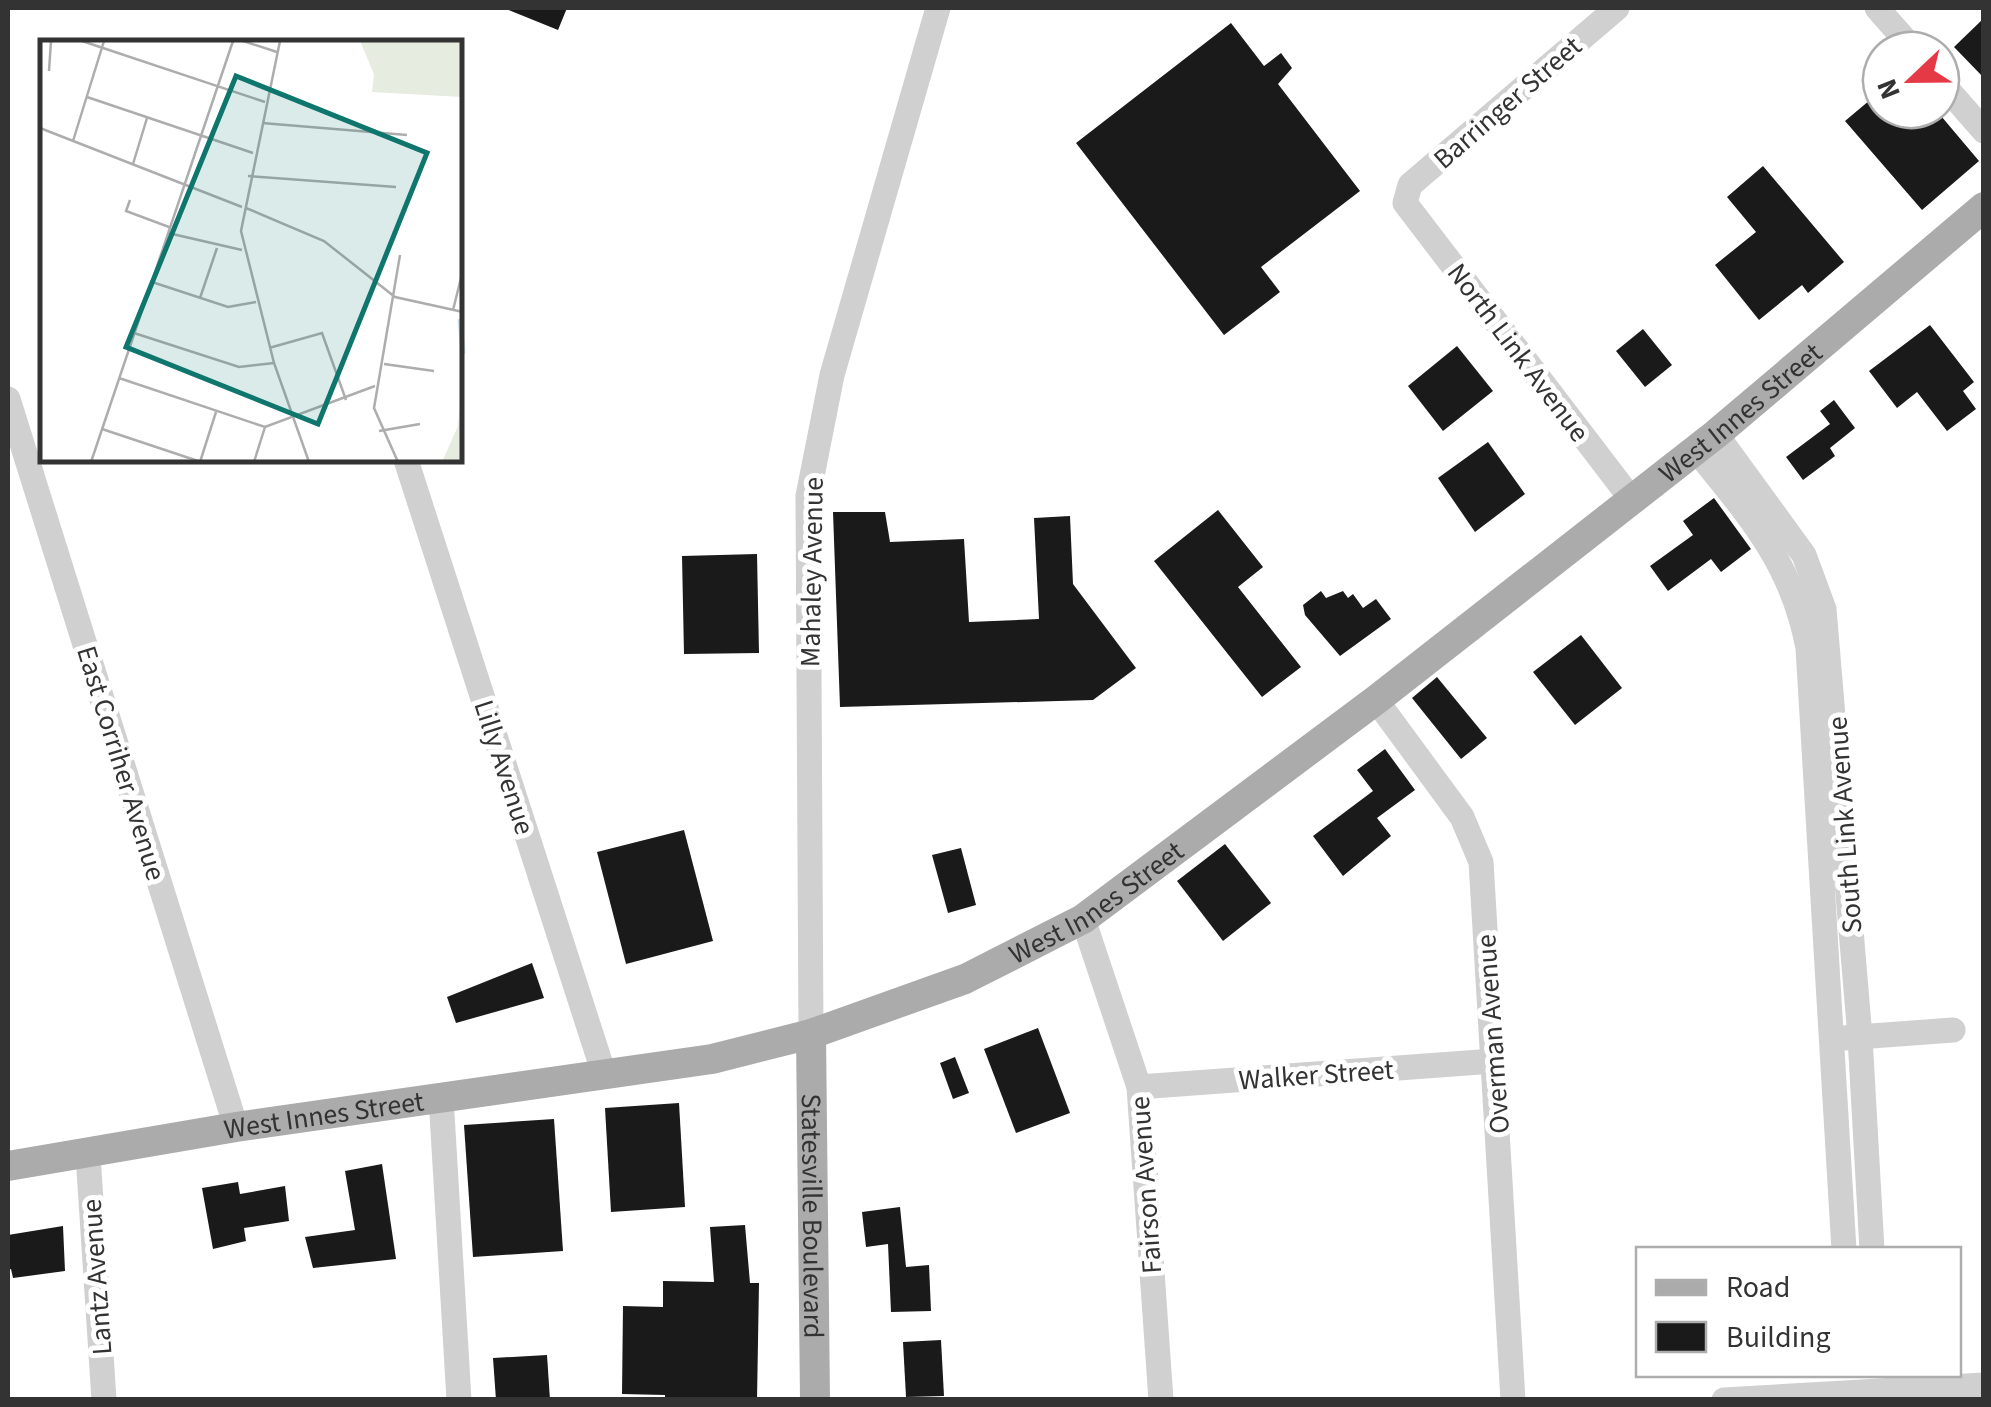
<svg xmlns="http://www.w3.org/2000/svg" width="1991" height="1407" font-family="'Source Sans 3',sans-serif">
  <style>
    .building { fill: #1a1a1a }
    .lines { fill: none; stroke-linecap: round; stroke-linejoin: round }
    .minor { stroke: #d0d0d0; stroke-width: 25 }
    .major { stroke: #ababab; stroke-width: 30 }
    .labels { text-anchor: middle; stroke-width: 10; stroke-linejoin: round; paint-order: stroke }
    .street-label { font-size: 28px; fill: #333; stroke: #fff }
    .inset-river { fill: none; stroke: #cfe2ee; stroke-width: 5 }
    .inset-road { fill: none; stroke: #adadad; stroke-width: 2.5 }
    .view { fill: #0f766e; fill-opacity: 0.15; stroke: #0f766e; stroke-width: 5 }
    .inset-edge { fill: none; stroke: #333; stroke-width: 5 }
  </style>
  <rect width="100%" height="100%" fill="#fff"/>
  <g class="building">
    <polygon points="504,8 567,8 558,30"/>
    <polygon points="1984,18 1984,78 1954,47"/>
    <polygon points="1231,23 1264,66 1281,53 1292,68 1278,84 1360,191 1261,267 1280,292 1224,335 1076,143"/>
    <polygon points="1870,100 1878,110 1936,110 1979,161 1922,210 1845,121"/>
    <polygon points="1763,166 1844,262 1808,293 1802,285 1759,320 1715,265 1756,232 1727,197"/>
    <polygon points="1930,325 1974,382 1963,391 1976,409 1947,431 1917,392 1897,408 1869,371"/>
    <polygon points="1643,329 1672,365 1645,387 1616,351"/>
    <polygon points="1457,346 1493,391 1443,431 1408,386"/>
    <polygon points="1834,400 1855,428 1830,448 1835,456 1803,480 1786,457 1830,424 1820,411"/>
    <polygon points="1488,442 1525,494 1475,532 1438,478"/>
    <polygon points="1714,498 1751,549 1721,572 1711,559 1668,591 1650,566 1693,535 1683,521"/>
    <polygon points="1218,510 1263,567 1238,587 1301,667 1262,697 1154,561"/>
    <polygon points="833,512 885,512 890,542 964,539 969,622 1039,619 1034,518 1070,516 1073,584 1136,668 1093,700 840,707"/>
    <polygon points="757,554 759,653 684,654 682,556"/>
    <polygon points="1321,591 1326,598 1343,591 1348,598 1353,594 1363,608 1376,599 1391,619 1340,656 1305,615 1303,605"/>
    <polygon points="1581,635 1622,688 1575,725 1533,672"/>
    <polygon points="1437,677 1487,738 1461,759 1412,698"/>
    <polygon points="1385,749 1415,790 1377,818 1391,836 1343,876 1313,836 1373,791 1357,770"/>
    <polygon points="684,830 713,941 626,964 597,852"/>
    <polygon points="1225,844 1271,903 1223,941 1177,881"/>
    <polygon points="961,848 976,905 948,913 932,855"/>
    <polygon points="532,963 544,998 456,1023 447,997"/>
    <polygon points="1038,1028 1070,1113 1016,1133 984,1049"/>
    <polygon points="955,1057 969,1093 953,1099 940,1063"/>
    <polygon points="679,1103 685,1207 611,1212 605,1108"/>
    <polygon points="554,1119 563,1251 473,1257 464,1125"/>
    <polygon points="382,1164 396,1259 313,1268 305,1237 355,1230 345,1171"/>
    <polygon points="238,1182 240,1194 285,1186 289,1221 244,1228 246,1241 213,1249 202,1188"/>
    <polygon points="900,1207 906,1267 929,1265 931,1311 891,1312 888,1244 866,1247 862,1212"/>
    <polygon points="745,1225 750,1283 759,1283 757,1400 665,1400 665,1395 622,1394 623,1306 663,1307 663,1281 714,1282 710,1227"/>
    <polygon points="63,1226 65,1271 13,1278 11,1269 8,1270 8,1235"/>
    <polygon points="941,1340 944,1396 906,1397 903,1342"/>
    <polygon points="547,1355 550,1400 496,1400 493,1358"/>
  </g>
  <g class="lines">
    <g class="minor">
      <polyline points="1617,8 1410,185 1405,203 1632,500"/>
      <polyline points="1877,8 1914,50"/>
      <polyline points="1941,82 1984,131"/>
      <polyline points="8,399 236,1127"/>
      <polyline points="1716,434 1804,555 1824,609 1860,1037 1872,1250"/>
      <path d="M1696 450C1749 516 1792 562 1808 648L1844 1250"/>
      <polyline points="406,460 604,1074"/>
      <polyline points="1376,700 1462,817 1481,862 1513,1400"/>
      <polyline points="1083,919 1139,1087 1161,1400"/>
      <polyline points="811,1034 808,496 832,375 938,8"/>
      <polyline points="1844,1038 1953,1030"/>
      <polyline points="1139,1087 1494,1061"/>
      <polyline points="441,1097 459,1400"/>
      <polyline points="88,1155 104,1400"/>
      <polyline points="1724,1400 1984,1385"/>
    </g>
    <g class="major">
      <path id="s1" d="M811 1034 815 1400"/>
      <path id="s2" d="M8 1166 236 1127 712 1059 811 1034 965 979 1083 919 1376 700 1716 434 1984 207"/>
    </g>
  </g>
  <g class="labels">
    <g class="street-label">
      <text transform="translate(1507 102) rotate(-41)" y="10">Barringer Street</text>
      <text transform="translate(1519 352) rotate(53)" y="10">North Link Avenue</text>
      <text dy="10" stroke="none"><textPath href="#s2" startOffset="1940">West Innes Street</textPath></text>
      <text transform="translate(811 572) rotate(-89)" y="10">Mahaley Avenue</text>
      <text transform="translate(122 763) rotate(73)" y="10">East Corriher Avenue</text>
      <text transform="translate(505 767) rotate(72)" y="10">Lilly Avenue</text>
      <text transform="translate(1844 825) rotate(-94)" y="10">South Link Avenue</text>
      <text dy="10" stroke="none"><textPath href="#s2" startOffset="1130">West Innes Street</textPath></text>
      <text transform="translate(1492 1034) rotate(-94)" y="10">Overman Avenue</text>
      <text transform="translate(1316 1074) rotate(-4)" y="10">Walker Street</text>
      <text dy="10" stroke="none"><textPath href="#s2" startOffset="320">West Innes Street</textPath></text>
      <text transform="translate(1145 1185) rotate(-94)" y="10">Fairson Avenue</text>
      <text dy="10" stroke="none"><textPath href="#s1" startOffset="182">Statesville Boulevard</textPath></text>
      <text transform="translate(96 1277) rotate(-94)" y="10">Lantz Avenue</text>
    </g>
  </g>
  <g transform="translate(40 40)">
    <rect width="422" height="422" fill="#fff"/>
    <path d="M320 1H422V57L332 52 334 34ZM422 341V422H402L418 386Z" fill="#e6ecdf"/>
    <path class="inset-river" d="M420 279 423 314"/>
    <path class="inset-road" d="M42 1 225 62M203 1 237 12M240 1 201 191 234 323 269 422M9 31 11 1M47 57 213 113M222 83 367 95M0 88 202 167M33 101 64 1M93 124 107 78M208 136 356 147M90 160 86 171 129 187M206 168 284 201 355 257 423 272M128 193 202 210M112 242 188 267 216 262M160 258 177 208M413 270 423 230M94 293 199 327 234 323M229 308 282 293 306 360M344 324 394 331M79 338 225 387 335 346M62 389 161 422M339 391 380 384M51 422 193 1M160 422 176 372M214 422 225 387M358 422 334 368 360 215"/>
    <path class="view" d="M196 36 387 113 278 384 86 307Z"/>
    <rect width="422" height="422" class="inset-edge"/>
  </g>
  <rect width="1991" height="1407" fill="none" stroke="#333333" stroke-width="20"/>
  <rect x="1636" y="1247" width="325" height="130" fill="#ffffff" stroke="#adadad" stroke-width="2.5"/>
  <rect x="1656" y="1280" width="50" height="15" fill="#ababab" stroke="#adadad" stroke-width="2.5"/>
  <text x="1726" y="1297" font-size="30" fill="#333333">Road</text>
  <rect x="1656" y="1322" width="50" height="30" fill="#1a1a1a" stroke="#adadad" stroke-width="2.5"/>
  <text x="1726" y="1347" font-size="30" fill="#333333">Building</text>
  <g transform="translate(1911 80) rotate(248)"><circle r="48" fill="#ffffff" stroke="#adadad" stroke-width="2.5"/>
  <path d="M0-8L18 38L0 25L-18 38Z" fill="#e63946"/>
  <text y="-15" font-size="28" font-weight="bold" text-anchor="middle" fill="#333333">N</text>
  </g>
</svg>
